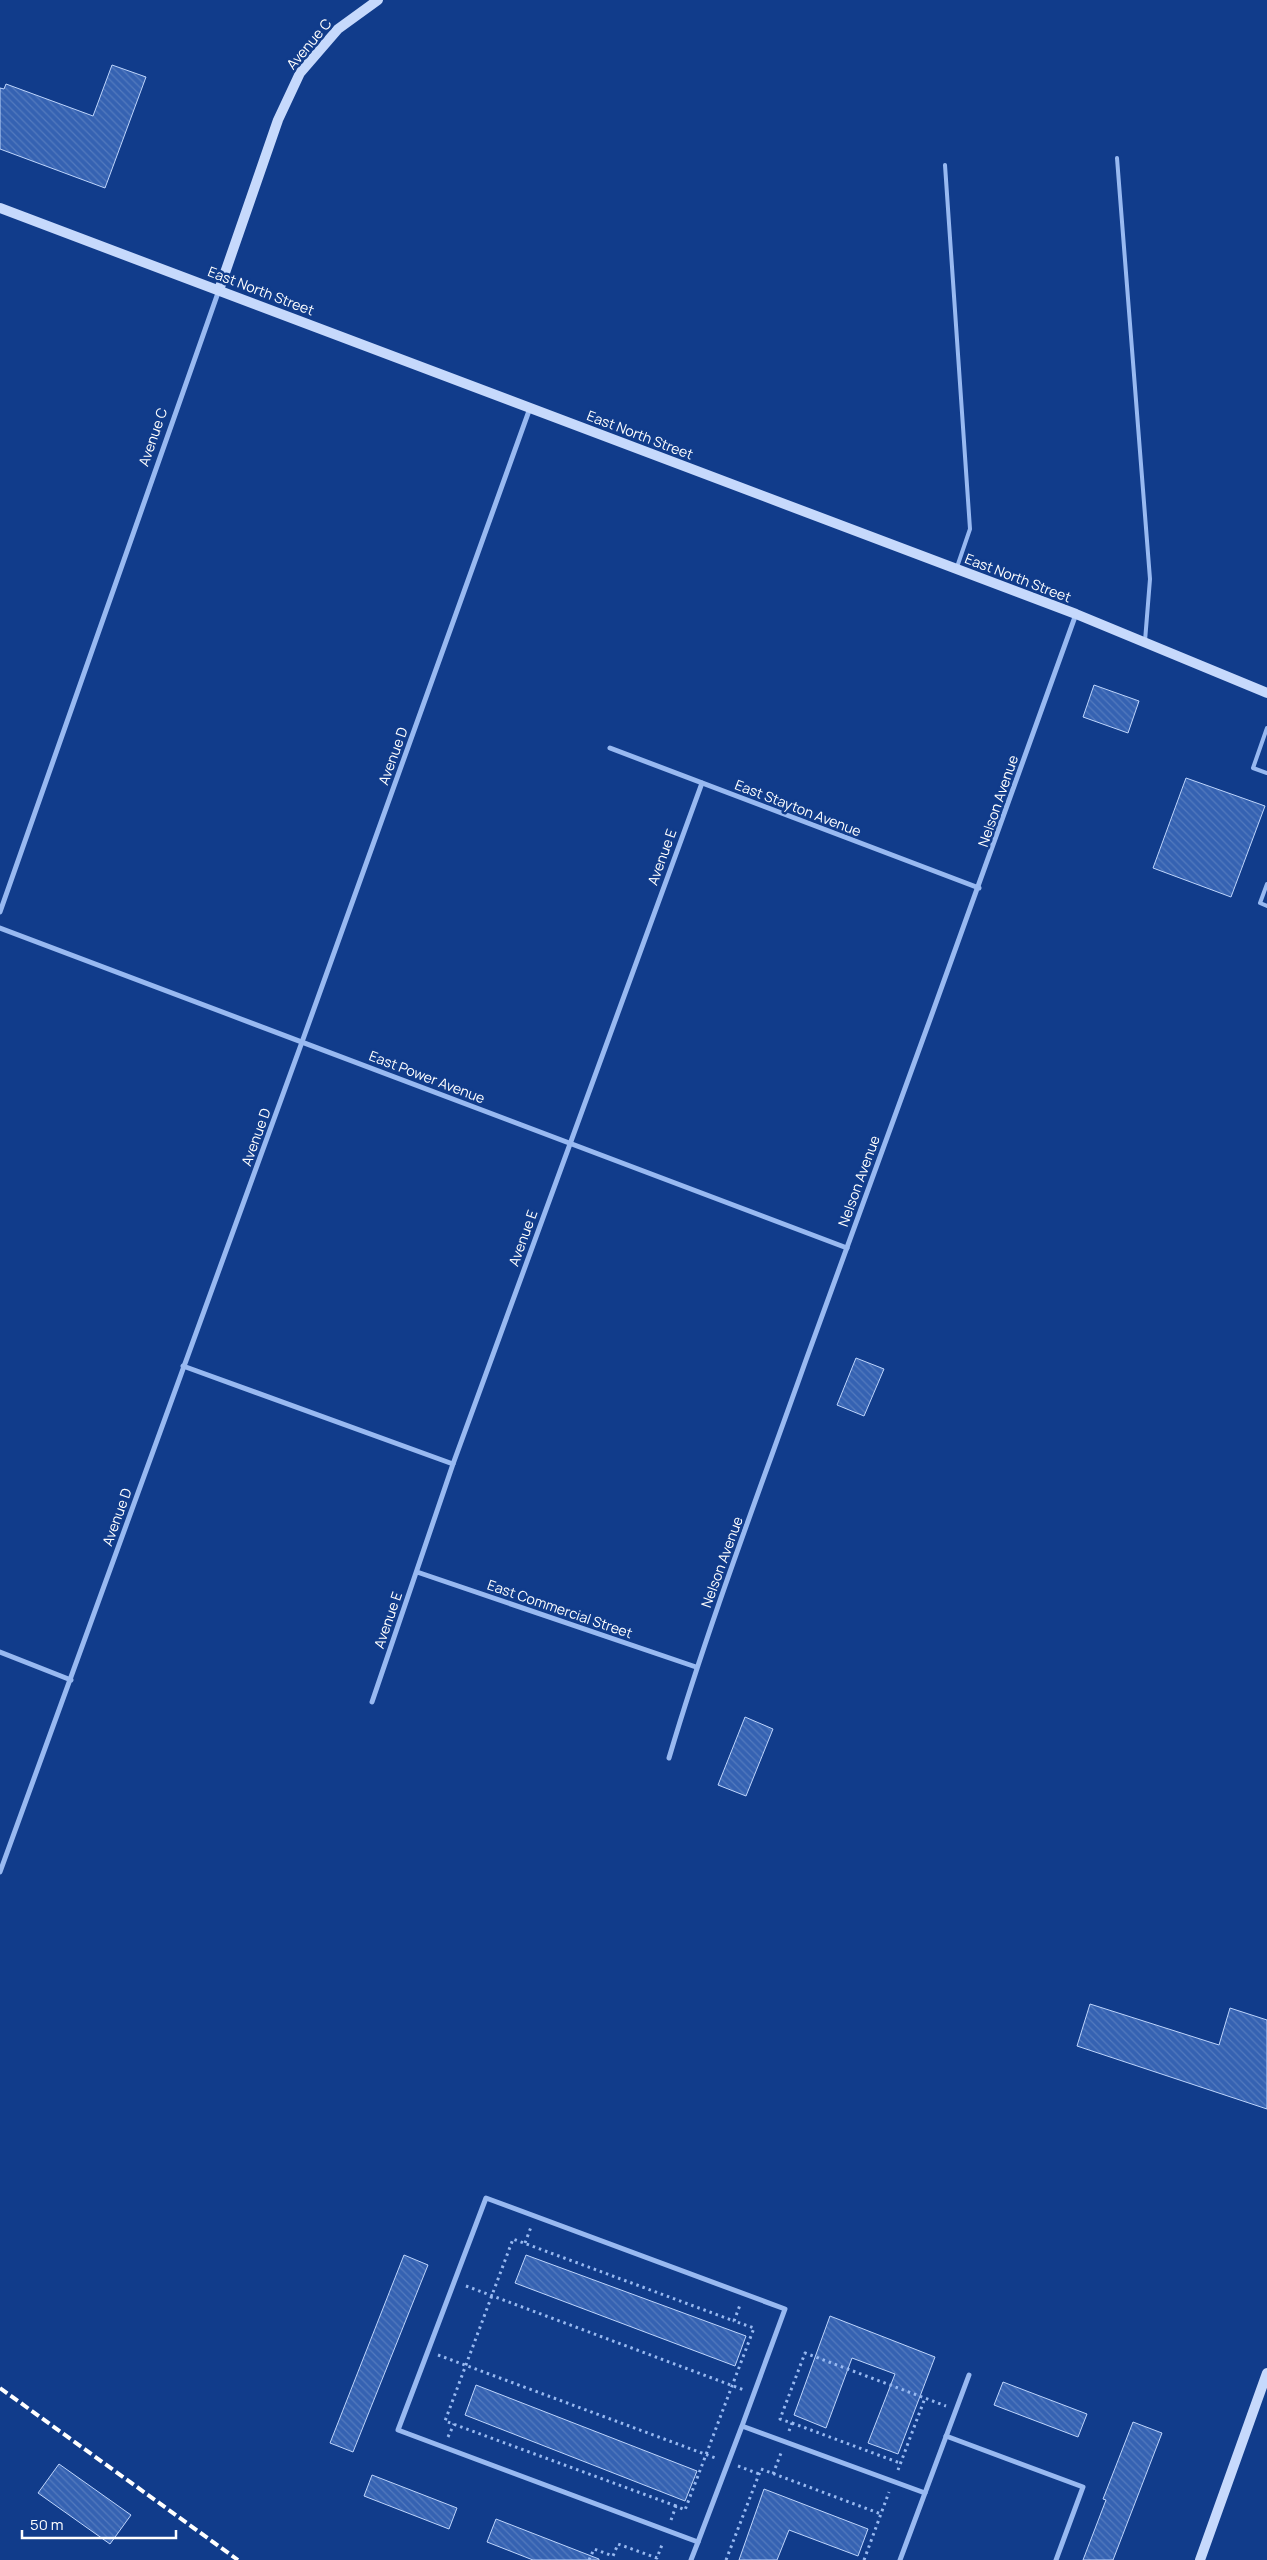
<svg xmlns="http://www.w3.org/2000/svg" width="1267" height="2560" font-family="Manrope,sans-serif">
  <style>
    .building { fill: url(#building-back-hatch); stroke: #bed5fc }
    .lines { fill: none; stroke-linecap: round; stroke-linejoin: round }
    .path { stroke: #98b9f1; stroke-width: 3; stroke-dasharray: 2.5 4; stroke-linecap: butt }
    .lane { stroke: #98b9f1; stroke-width: 4 }
    .street { stroke: #98b9f1; stroke-width: 5 }
    .secondary { stroke: #c6d9fc; stroke-width: 10 }
    .rail { stroke: #fff; stroke-width: 4; stroke-dasharray: 9 4; stroke-linecap: butt }
    .labels { text-anchor: middle; stroke-width: 5; stroke-linejoin: round; paint-order: stroke }
    .street-label { font-size: 14px; fill: #fff; stroke: #113c8b }
  </style>
  <defs>
    <pattern id="building-back-hatch" width="6" height="6" patternUnits="userSpaceOnUse" patternTransform="scale(1.25)"><rect width="6" height="6" fill="#3562b2"/><path d="M-1 5l2 2M0 0l6 6M5-1l2 2" fill="none" stroke="#537abe"/></pattern>
  </defs>
  <rect width="100%" height="100%" fill="#113c8b"/>
  <g class="building">
    <polygon points="112,65 146,77 105,188 0,149 0,88 4,89 6,84 93,116"/>
    <polygon points="1094,685 1139,701 1128,733 1083,717"/>
    <polygon points="1186,778 1265,806 1231,897 1153,868"/>
    <polygon points="856,1358 884,1369 864,1416 837,1405"/>
    <polygon points="745,1717 773,1729 746,1796 718,1785"/>
    <polygon points="1090,2004 1219,2045 1230,2008 1267,2020 1267,2109 1077,2046"/>
    <polygon points="404,2255 428,2265 353,2452 330,2443"/>
    <polygon points="526,2255 746,2336 735,2366 515,2283"/>
    <polygon points="830,2316 935,2357 898,2454 868,2443 895,2374 852,2358 826,2428 794,2415"/>
    <polygon points="1003,2382 1087,2414 1078,2437 994,2405"/>
    <polygon points="476,2385 697,2471 685,2501 465,2415"/>
    <polygon points="1133,2422 1162,2433 1113,2560 1083,2560 1106,2500 1103,2499"/>
    <polygon points="59,2464 131,2515 110,2544 38,2493"/>
    <polygon points="372,2475 457,2508 449,2529 364,2496"/>
    <polygon points="764,2489 868,2529 858,2556 789,2530 777,2560 739,2560"/>
    <polygon points="496,2519 599,2559 599,2560 533,2560 487,2542"/>
  </g>
  <g class="lines">
    <g class="path">
      <polyline points="525,2243 531,2227"/>
      <polyline points="466,2286 744,2390"/>
      <polyline points="438,2355 718,2459"/>
      <polyline points="792,2423 900,2463"/>
      <polyline points="789,2431 792,2423 780,2419 805,2353 946,2406"/>
      <polyline points="448,2437 454,2424"/>
      <polyline points="738,2466 759,2474"/>
      <polyline points="898,2470 925,2398"/>
      <polyline points="773,2474 781,2453"/>
      <polyline points="676,2506 445,2421 513,2239 734,2321"/>
      <polyline points="671,2520 676,2506 685,2510 754,2328 734,2321 740,2305"/>
      <polyline points="589,2560 594,2549 613,2556 618,2544 657,2558 663,2542"/>
      <polyline points="726,2560 761,2469 881,2514"/>
      <polyline points="864,2560 889,2492"/>
    </g>
    <g class="lane">
      <polyline points="1117,158 1150,579 1145,641"/>
      <polyline points="945,165 970,529 957,567"/>
      <polyline points="1267,728 1253,768 1267,773"/>
      <polyline points="1267,884 1260,903 1267,906"/>
    </g>
    <g class="street">
      <polyline points="610,748 979,888"/>
      <polyline points="0,912 219,290"/>
      <polyline points="0,928 847,1248"/>
      <polyline points="183,1366 453,1464"/>
      <polyline points="417,1572 696,1667"/>
      <polyline points="0,1652 71,1680"/>
      <polyline points="372,1702 453,1464 702,783"/>
      <path d="M669 1758C709 1623 759 1492 806 1360 896 1111 988 864 1076 614"/>
      <polyline points="0,1872 302,1042 530,408"/>
      <polyline points="742,2426 698,2542 398,2430 486,2198 785,2309 742,2426 925,2493"/>
      <polyline points="946,2436 1083,2487 1056,2560"/>
      <polyline points="691,2560 698,2542"/>
      <polyline points="900,2560 969,2375"/>
    </g>
    <g class="secondary">
      <polyline points="0,208 1076,614 1267,693"/>
      <polyline points="219,290 278,120 300,73 338,29 378,0"/>
      <polyline points="1200,2560 1267,2373"/>
    </g>
    <polyline class="rail" points="0,2388 238,2560"/>
  </g>
  <g class="labels">
    <g class="street-label">
      <text transform="translate(309 44) rotate(-50)" y="5">Avenue C</text>
      <text transform="translate(261 291) rotate(21)" y="5">East North Street</text>
      <text transform="translate(640 435) rotate(21)" y="5">East North Street</text>
      <text transform="translate(153 437) rotate(-71)" y="5">Avenue C</text>
      <text transform="translate(1018 578) rotate(21)" y="5">East North Street</text>
      <text transform="translate(393 756) rotate(-70)" y="5">Avenue D</text>
      <text transform="translate(998 801) rotate(-71)" y="5">Nelson Avenue</text>
      <text transform="translate(798 808) rotate(21)" y="5">East Stayton Avenue</text>
      <text transform="translate(662 857) rotate(-70)" y="5">Avenue E</text>
      <text transform="translate(427 1077) rotate(21)" y="5">East Power Avenue</text>
      <text transform="translate(256 1137) rotate(-70)" y="5">Avenue D</text>
      <text transform="translate(859 1181) rotate(-70)" y="5">Nelson Avenue</text>
      <text transform="translate(523 1238) rotate(-70)" y="5">Avenue E</text>
      <text transform="translate(117 1517) rotate(-70)" y="5">Avenue D</text>
      <text transform="translate(722 1562) rotate(-70)" y="5">Nelson Avenue</text>
      <text transform="translate(560 1609) rotate(19)" y="5">East Commercial Street</text>
      <text transform="translate(388 1620) rotate(-71)" y="5">Avenue E</text>
    </g>
  </g>
  <path d="M22 2530v8h154v-8" fill="none" stroke="#ffffff" stroke-width="2.5"/>
  <text x="30" y="2530" font-size="15" fill="#ffffff" stroke="#113c8b" stroke-width="4" paint-order="stroke">50 m</text>
</svg>
